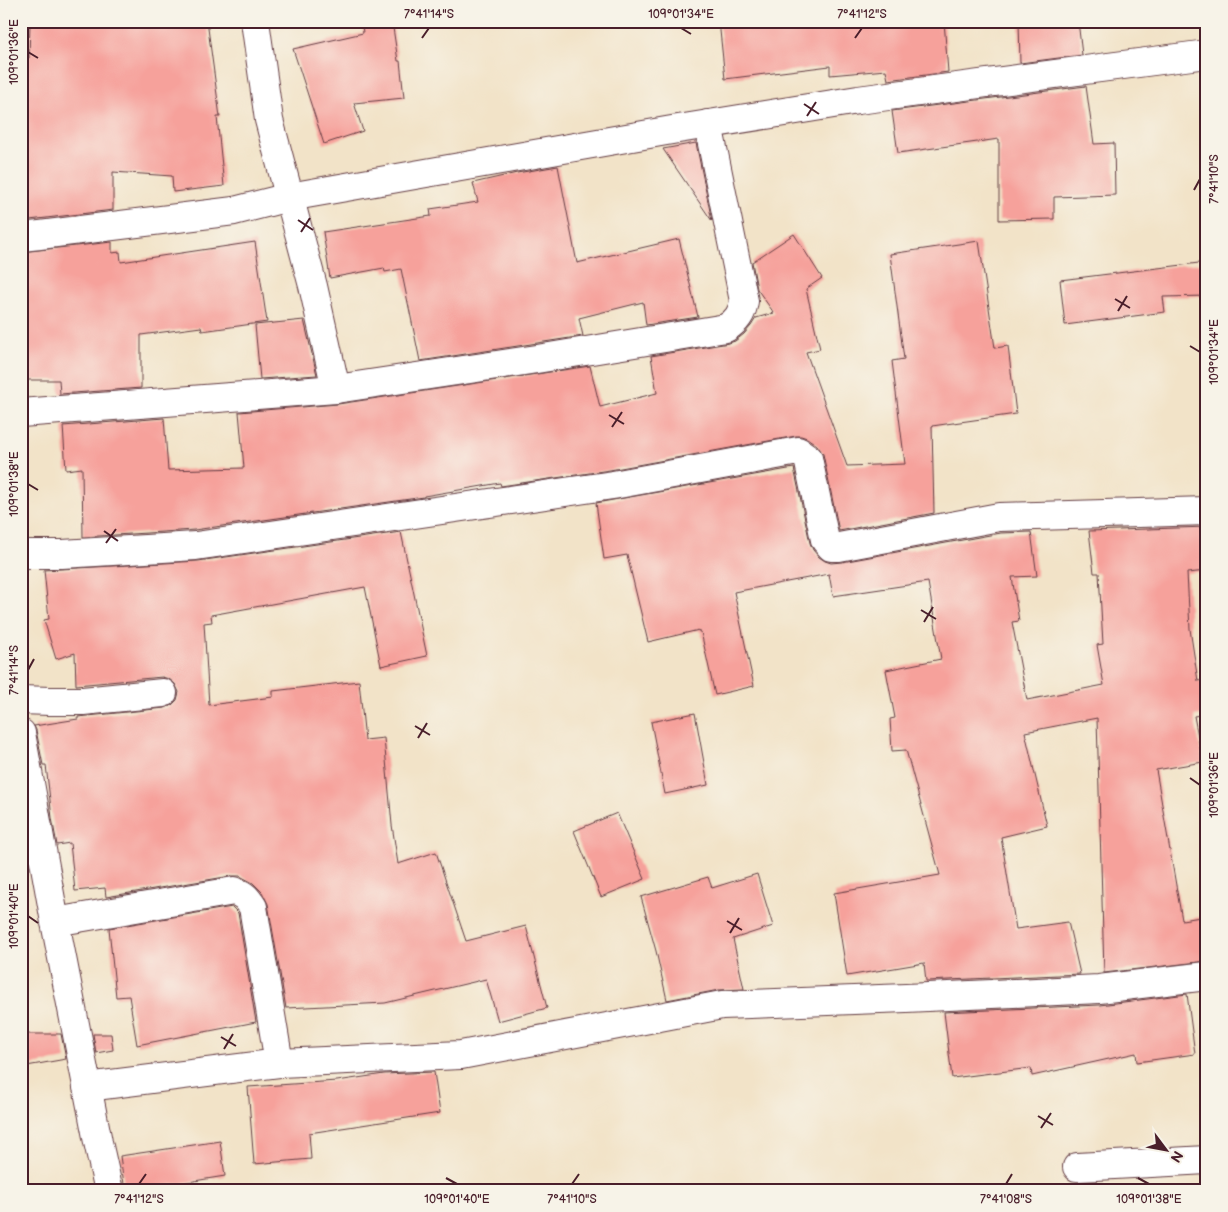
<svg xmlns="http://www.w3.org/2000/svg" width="1228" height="1212" font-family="'Balsamiq Sans',sans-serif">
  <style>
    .building { fill: #f6a19b }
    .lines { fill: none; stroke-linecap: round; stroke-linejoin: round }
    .street-casing { stroke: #633c43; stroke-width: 30 }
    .street { stroke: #fff; stroke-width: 28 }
    .ticks { fill: none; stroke: #4a1f2b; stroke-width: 2 }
    .neatline { fill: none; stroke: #4a1f2b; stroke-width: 2 }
    .ticks-label { font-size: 12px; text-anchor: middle; fill: #4a1f2b }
  </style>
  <rect width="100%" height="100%" fill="#f7f3e8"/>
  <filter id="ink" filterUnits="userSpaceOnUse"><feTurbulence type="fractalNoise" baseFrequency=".02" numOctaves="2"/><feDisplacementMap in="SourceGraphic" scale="10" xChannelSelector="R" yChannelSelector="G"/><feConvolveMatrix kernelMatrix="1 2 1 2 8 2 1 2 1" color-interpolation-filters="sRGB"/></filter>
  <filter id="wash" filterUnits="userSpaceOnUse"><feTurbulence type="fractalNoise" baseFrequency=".0096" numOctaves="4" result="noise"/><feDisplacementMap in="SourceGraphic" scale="20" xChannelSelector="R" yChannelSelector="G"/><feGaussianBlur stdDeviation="1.12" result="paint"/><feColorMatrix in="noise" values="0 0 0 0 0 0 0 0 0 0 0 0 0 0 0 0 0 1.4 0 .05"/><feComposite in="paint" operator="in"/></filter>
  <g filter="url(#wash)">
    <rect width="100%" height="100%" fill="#f2e3c8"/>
    <g id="blocks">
      <g class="building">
        <polygon points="30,21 207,21 220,117 217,117 224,186 173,192 172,176 113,172 113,210 21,221 21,58 29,58"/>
        <polygon points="386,21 392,21 398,61 400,61 404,98 354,103 363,131 324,144 293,49 363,33 362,25"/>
        <polygon points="719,21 944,21 948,72 888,80 886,70 830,75 830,66 725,79"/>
        <polygon points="1019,21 1078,21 1082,55 1020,63"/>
        <polygon points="1086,86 1094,144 1114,143 1115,195 1054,197 1054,219 999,220 999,139 898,153 892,111"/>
        <polygon points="696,143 712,221 663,149"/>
        <polygon points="558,166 577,263 679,239 698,317 646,325 643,302 579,318 583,336 420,361 401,269 385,272 384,268 330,278 323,232 431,216 430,209 478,202 473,183 517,173"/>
        <polygon points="794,234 822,278 806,289 820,349 806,352 847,466 905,464 892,361 904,359 890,254 979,241 995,348 1008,346 1016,414 932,426 934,513 839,531 823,454 817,445 807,438 801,436 796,436 610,470 501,486 500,483 424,496 424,497 194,530 83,537 82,468 66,470 63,426 164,418 168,470 244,468 239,412 338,404 590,366 600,407 657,393 651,356 729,343 735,341 744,334 751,326 756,318 774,313 757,289 752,262"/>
        <polygon points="112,242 112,253 120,252 121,262 255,242 267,322 202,331 201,327 141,335 141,388 60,394 59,380 21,380 21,252"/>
        <polygon points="1207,262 1207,296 1163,297 1165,312 1065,325 1060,280"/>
        <polygon points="304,320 317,375 260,379 255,325"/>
        <polygon points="794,468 810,543 813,550 819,557 825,561 831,563 842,562 1001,533 1031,532 1037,576 1012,577 1019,621 1012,622 1027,700 1104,685 1097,645 1103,644 1099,573 1094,573 1089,531 1207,527 1207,571 1187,573 1190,629 1198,681 1207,680 1207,714 1194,716 1203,762 1156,770 1182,920 1207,916 1207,961 1104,973 1097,718 1025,732 1047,826 1001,837 1016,929 1068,922 1080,974 926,981 924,963 847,976 834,893 940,875 906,750 892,751 890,719 895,718 886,670 941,659 928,582 833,596 829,574 734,592 754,686 715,695 701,632 699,632 699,630 648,642 627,555 604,559 596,503"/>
        <polygon points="401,532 427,656 381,666 365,587 211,615 212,622 204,623 209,705 273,697 273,691 359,681 365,740 384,738 392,825 398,864 436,852 466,941 526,926 547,1008 498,1021 486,979 385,1003 286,1008 268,904 262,892 253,883 240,876 231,876 106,897 105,888 75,891 70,843 57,845 52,818 46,765 43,765 36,730 34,726 78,719 78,717 165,708 172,705 177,700 179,692 175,684 169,679 162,677 76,685 75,653 56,659 44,620 49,619 44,570 198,561"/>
        <polygon points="695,713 708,785 665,794 651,722"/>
        <polygon points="617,813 645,879 601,897 574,831"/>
        <polygon points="757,874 773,926 733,939 744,989 719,990 667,1000 656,951 641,897 708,877 712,888"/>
        <polygon points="232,907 238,913 256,1022 137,1045 129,996 116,997 109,928"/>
        <polygon points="1187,994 1195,1054 1137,1062 1136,1053 1032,1076 1031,1068 952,1078 944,1012 1100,1005"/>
        <polygon points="21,1034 61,1034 66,1059 21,1067"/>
        <polygon points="93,1034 111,1034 113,1050 96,1053"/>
        <polygon points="434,1072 440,1113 309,1133 311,1159 254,1164 248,1087 337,1081 384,1074"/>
        <polygon points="220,1141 225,1176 132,1191 125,1191 120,1156"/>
      </g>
    </g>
  </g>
  <g filter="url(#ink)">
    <use href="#blocks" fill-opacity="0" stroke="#633c43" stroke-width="1"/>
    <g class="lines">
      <g class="street-casing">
        <g id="street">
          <polyline points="255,21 269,120 313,286 336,389"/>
          <polyline points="21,237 40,235 234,211 289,197 672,130 858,100 1207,54"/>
          <path d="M21 413 336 389 537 359 726 328C737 321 742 314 744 301L708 124"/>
          <polyline points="21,554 62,554 196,546 613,485 798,451 808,458 825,540 831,547 839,547 999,517 1207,511"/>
          <polyline points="21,700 50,701 83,701 163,693"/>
          <polyline points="21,733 55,922 98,1142 109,1191"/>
          <path d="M55 922 234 891C245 895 247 898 253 907L279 1063 461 1055 722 1005 906 998 1099 989 1207 976"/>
          <polyline points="87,1087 279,1063"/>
          <polyline points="1077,1167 1207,1160"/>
        </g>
      </g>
      <use href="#street" class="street"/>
    </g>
  </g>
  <path class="ticks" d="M681 28 691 34M422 38 429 28M855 38 862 28M28 52 38 58M804 104 819 114M807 116 816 102M1194 190 1200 179M298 220 313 230M301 232 310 218M1115 299 1130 308M1118 311 1127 296M1190 346 1200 352M609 415 624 424M612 427 622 412M28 484 38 490M104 531 118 541M106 543 116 529M921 610 936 619M924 622 933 607M28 670 34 659M415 726 430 735M418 738 427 723M1190 778 1200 785M28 916 38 923M727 921 742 930M730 933 739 918M221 1037 236 1046M224 1049 233 1034M1038 1116 1053 1125M1041 1128 1051 1113M446 1178 457 1184M1138 1178 1149 1184M139 1184 146 1174M572 1184 579 1174M1006 1184 1012 1174"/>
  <rect width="1228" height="1212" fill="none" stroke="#f7f3e8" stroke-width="55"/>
  <g transform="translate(1166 1150) rotate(122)" stroke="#f7f3e8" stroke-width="4" paint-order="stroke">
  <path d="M0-4L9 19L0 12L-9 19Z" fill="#4a1f2b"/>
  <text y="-8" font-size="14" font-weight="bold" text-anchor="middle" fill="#4a1f2b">N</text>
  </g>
  <rect x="28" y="28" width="1172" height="1156" class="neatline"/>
  <g class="ticks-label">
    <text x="429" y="18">7°41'14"S</text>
    <text x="681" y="18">109°01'34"E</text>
    <text x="862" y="18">7°41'12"S</text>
    <text transform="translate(14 52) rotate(-90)" y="4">109°01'36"E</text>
    <text transform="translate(1214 179) rotate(-90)" y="4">7°41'10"S</text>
    <text transform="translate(1214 352) rotate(-90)" y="4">109°01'34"E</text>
    <text transform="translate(14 484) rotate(-90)" y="4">109°01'38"E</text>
    <text transform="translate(14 670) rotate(-90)" y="4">7°41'14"S</text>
    <text transform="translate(1214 785) rotate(-90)" y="4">109°01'36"E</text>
    <text transform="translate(14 916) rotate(-90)" y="4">109°01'40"E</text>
    <text x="139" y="1203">7°41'12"S</text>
    <text x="457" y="1203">109°01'40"E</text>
    <text x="572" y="1203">7°41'10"S</text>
    <text x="1006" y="1203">7°41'08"S</text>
    <text x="1149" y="1203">109°01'38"E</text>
  </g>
</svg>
